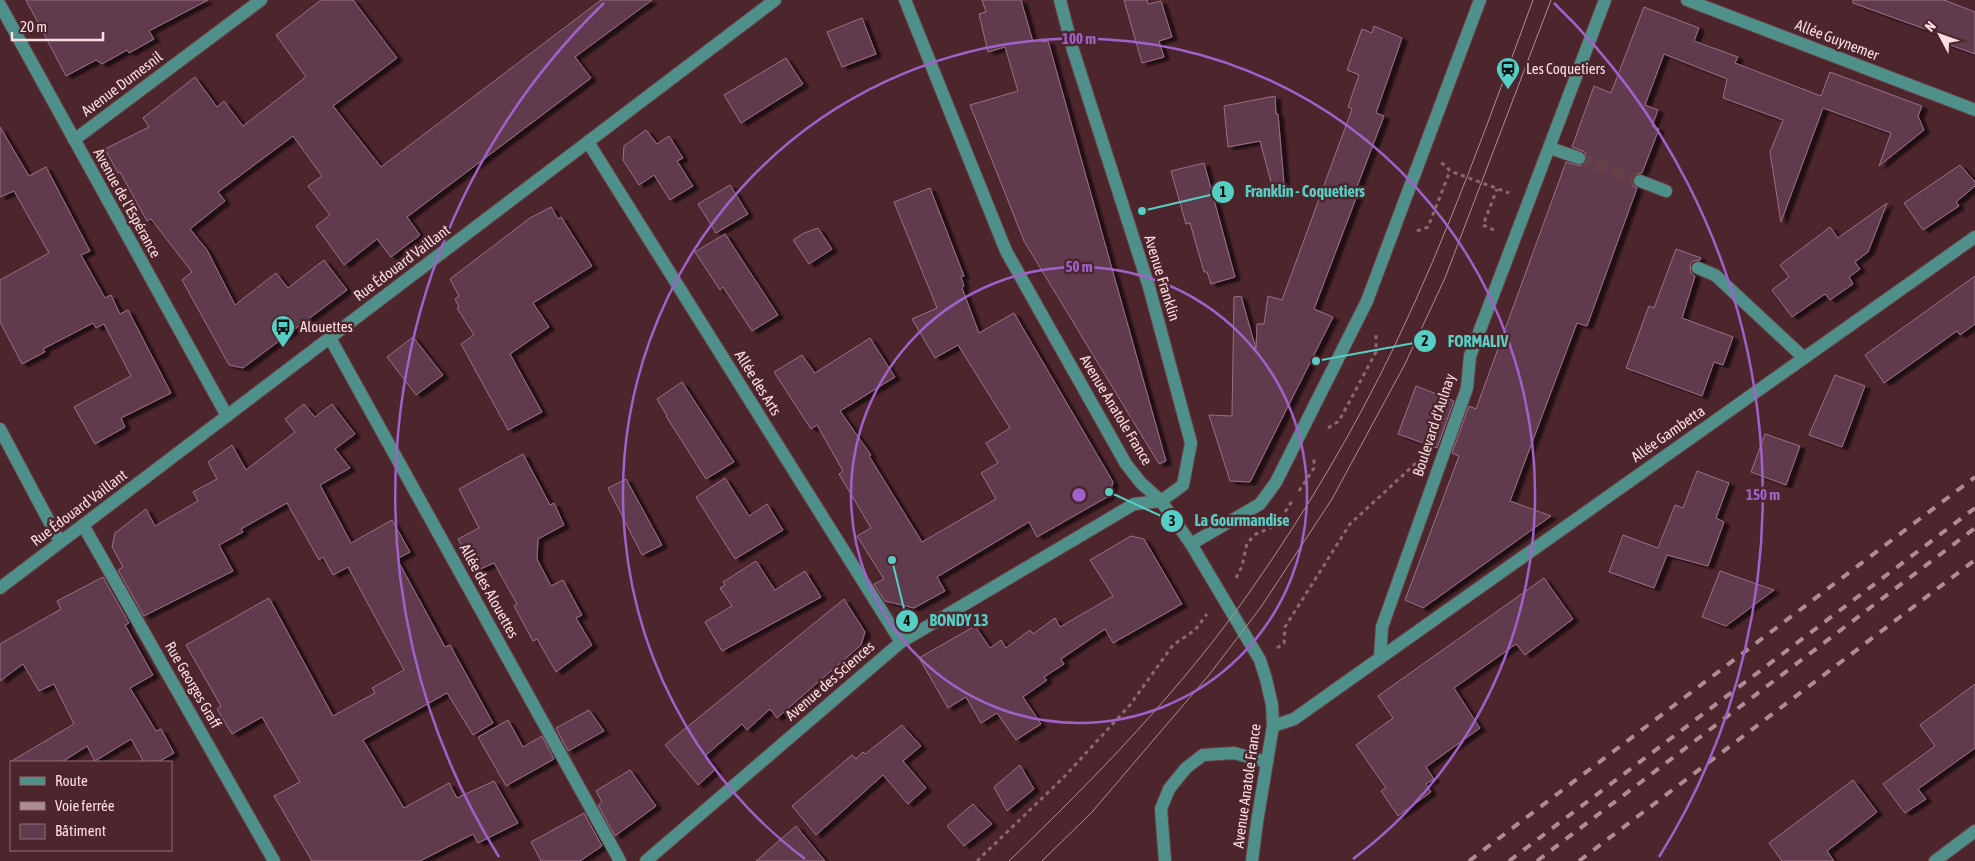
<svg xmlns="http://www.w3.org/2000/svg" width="1975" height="861" font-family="'Asap Condensed',sans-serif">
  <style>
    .building { fill: #603a4e; stroke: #9a6f85; filter: url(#shadow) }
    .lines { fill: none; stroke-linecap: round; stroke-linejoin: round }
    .minor-tunnel { stroke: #674148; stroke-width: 12; stroke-dasharray: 12 6; stroke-linecap: butt }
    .minor-casing { stroke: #69434a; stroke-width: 14 }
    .path { stroke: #8c696f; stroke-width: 3; stroke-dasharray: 4 4; stroke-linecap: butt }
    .minor { stroke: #4f918a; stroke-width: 12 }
    .tram { stroke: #ad8d93; stroke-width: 1 }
    .rail { stroke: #ad8d93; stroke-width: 4; stroke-dasharray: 9 9; stroke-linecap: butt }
    .ring { fill: none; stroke: #a161ca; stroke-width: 2.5 }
    .labels { text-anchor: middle; stroke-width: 5; stroke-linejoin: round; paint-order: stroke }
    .street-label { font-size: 15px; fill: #f9dee2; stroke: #4d252d }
    .poi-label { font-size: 15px; fill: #f9dee2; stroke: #4d252d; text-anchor: start }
    .centre { fill: #a161ca; stroke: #4d252d; stroke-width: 2.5 }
    .ring-label { font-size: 15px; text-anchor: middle; font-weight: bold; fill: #a161ca; stroke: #4d252d; stroke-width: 5; stroke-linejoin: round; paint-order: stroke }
    .leader { fill: none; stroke: #56cec3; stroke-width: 2 }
    .callout-dot { fill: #56cec3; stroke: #4d252d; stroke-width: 2 }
    .mark-label { font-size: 15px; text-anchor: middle; font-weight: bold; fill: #111 }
    .callout-label { font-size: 16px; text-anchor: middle; font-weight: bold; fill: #56cec3; stroke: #4d252d; stroke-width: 5; stroke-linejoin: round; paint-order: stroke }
  </style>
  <defs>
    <filter id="shadow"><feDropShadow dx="5.5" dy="3" stdDeviation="1" flood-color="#0009"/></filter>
  </defs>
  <rect width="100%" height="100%" fill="#4d252d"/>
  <g class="building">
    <polygon points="26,0 208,0 149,31 154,39 129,53 127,50 102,64 96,60 66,76"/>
    <polygon points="321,0 353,0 397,58 333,106 381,167 601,0 652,0 575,57 591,78 407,217 420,235 391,257 377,239 344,265 316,226 330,215 308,186 322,176 293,136 218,192 225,201 190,229 207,250 235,305 276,273 288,288 324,260 347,290 243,368 229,365 182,280 192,272 151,219 147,221 120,172 118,173 105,149 149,127 143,118 195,77 217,107 224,101 243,126 306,77 276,35"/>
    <polygon points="982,0 1021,0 1033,42 1041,39 1042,42 1048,41 1166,461 1159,464 1024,241 970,105 1018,91 1005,47 988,52 979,14 986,12"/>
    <polygon points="1124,0 1147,0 1148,4 1161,1 1172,37 1159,41 1164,57 1142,63"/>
    <polygon points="1853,0 1944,0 1975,12 1975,54 1945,43 1947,37 1853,3"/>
    <polygon points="1644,7 1699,28 1694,41 1738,57 1735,63 1821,96 1830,72 1922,106 1918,116 1924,130 1879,166 1891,133 1823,108 1781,222 1770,152 1783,120 1723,98 1727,79 1664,54 1645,105 1658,110 1652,126 1659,129 1642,173 1635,174 1632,179 1633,186 1637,188 1587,326 1577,323 1510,501 1551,516 1423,608 1405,600 1459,456 1452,453 1469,406 1476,409 1566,162 1580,166 1586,161 1585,152 1572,147 1594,86 1611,93"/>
    <polygon points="862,18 876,54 842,67 827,32"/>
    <polygon points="1374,26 1402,38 1376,113 1384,116 1355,192 1358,193 1314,309 1333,317 1250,482 1230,481 1209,415 1232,416 1234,297 1241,296 1256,349 1257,324 1264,324 1268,296 1282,300 1352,109 1348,107 1359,75 1347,70 1362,29 1372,33"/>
    <polygon points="786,58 803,84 741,123 724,95"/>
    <polygon points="1275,96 1276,114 1278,114 1284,184 1272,186 1260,141 1228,147 1224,106"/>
    <polygon points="0,127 29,176 46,167 90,251 81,255 105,298 111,295 120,314 128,310 171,393 121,418 125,427 95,444 74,407 131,376 104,324 96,328 93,323 43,349 45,352 22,364 0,322 0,280 49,253 14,191 0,197"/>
    <polygon points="646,130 657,144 669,136 683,158 677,161 693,186 670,200 654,175 639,185 623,160 624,146"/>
    <polygon points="1204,163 1235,277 1211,284 1207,272 1204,272 1190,223 1186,224 1171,171"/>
    <polygon points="1960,165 1975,182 1975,186 1956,202 1959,206 1923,230 1904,203"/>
    <polygon points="730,185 748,214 716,233 698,204"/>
    <polygon points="930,188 964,276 961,277 964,286 962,288 979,333 1014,313 1113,482 1109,496 1037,537 1029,522 937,577 945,591 914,608 885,601 874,584 884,579 857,536 871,528 839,474 843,471 817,425 811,429 774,372 802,355 815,373 870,338 895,377 840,411 871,455 869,456 922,542 996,499 981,473 998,463 986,443 1010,428 958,345 935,358 912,319 937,308 894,202"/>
    <polygon points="1887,203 1868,252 1855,262 1860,269 1849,277 1853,284 1830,300 1825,294 1792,317 1772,290 1789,277 1780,265 1830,227 1838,238"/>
    <polygon points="551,207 558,219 561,217 592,266 533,303 549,327 510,354 542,412 508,430 461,344 474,335 457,308 459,307 455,299 459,296 450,279 530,218"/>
    <polygon points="818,228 832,249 809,264 793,240 804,233"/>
    <polygon points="725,234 778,315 752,331 723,287 720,290 695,252"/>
    <polygon points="1676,249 1701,258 1700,260 1693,261 1690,265 1691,273 1695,276 1682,318 1733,337 1723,365 1714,362 1702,396 1626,368 1649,306 1654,308"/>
    <polygon points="1975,276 1975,324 1960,335 1957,331 1884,383 1865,355"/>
    <polygon points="413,337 443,375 416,395 387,357"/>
    <polygon points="1835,375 1865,386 1842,447 1809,435"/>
    <polygon points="682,382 734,462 706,479 666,416 667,416 657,399"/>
    <polygon points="1416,386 1454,401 1437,448 1398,434"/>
    <polygon points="304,404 315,417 332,404 355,434 335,449 350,468 320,485 351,543 392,520 410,552 397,559 445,647 450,645 493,723 473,735 447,693 363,740 404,808 449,783 457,798 494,781 518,823 478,843 473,834 420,861 312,861 274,796 300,782 262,717 232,734 217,709 221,706 186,645 269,598 333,716 375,693 372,688 404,670 348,567 333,575 323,557 319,560 287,503 241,529 243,532 219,545 233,571 144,616 118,570 123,567 112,547 115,533 146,509 155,526 198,501 193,492 217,479 208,462 232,445 246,470 295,432 285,419"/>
    <polygon points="1765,434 1800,446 1786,485 1751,472"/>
    <polygon points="523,454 550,505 554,503 564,525 538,539 537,559 551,586 563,580 582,615 576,618 592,645 556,672 537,639 533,641 514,606 517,604 494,563 476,571 458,539 479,528 459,489"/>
    <polygon points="1697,471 1729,483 1716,518 1724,522 1708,566 1667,555 1654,588 1609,572 1623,535 1658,548 1675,505 1683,508"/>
    <polygon points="725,478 749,516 767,504 783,530 735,559 696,497"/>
    <polygon points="626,479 662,545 642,555 608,488"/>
    <polygon points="1131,536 1144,539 1182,604 1113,643 1105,629 1061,659 1064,664 1044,677 1047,680 1023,697 1041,724 1016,740 997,713 981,723 966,697 948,708 919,658 975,626 990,648 1001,640 1006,648 1030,630 1033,634 1055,618 1060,627 1113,596 1090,560"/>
    <polygon points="756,561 775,590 805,571 821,597 722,651 705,622 732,606 720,588 725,585 723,582"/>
    <polygon points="1720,571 1774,590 1726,626 1702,617"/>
    <polygon points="103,577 129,623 125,625 153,675 130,688 156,731 161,729 174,753 158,762 144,762 131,739 95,761 87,746 62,762 10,762 74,724 54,684 39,691 23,664 0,681 0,644 61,609 57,601"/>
    <polygon points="1544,578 1573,619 1525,655 1516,644 1454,688 1480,728 1426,767 1434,779 1426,784 1431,792 1398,816 1381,791 1386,788 1356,745 1393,718 1378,696"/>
    <polygon points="844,599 865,632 861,645 777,718 770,709 747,730 742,724 705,756 716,769 698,785 665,745"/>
    <polygon points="1975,684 1975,748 1918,789 1926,799 1905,813 1883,784 1935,746 1920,725"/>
    <polygon points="589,710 604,731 568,751 556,728"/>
    <polygon points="508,720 523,747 542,736 554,759 506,786 478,737"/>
    <polygon points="902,725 921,746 903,761 926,788 908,804 883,775 816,835 792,806 852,755 856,759 863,752 865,754"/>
    <polygon points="1020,765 1034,789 1007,811 994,787"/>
    <polygon points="630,770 656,806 615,836 598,805 602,802 596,791"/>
    <polygon points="1853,780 1877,812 1827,851 1834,861 1782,861 1769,843"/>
    <polygon points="973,804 992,824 964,846 947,826"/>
    <polygon points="584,813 602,846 580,861 541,861 531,842"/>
    <polygon points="796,826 825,861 756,861"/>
  </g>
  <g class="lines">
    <polyline class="minor-tunnel" points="1579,158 1640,181"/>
    <g class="minor-casing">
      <g id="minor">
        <polyline points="905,0 1006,251 1126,464 1141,483 1161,501 1191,544 1260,660 1266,679 1272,705 1273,726 1257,822 1252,861"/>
        <polyline points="1687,0 1975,110"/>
        <polyline points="0,5 227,416"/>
        <polyline points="74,140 261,0"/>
        <polyline points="588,142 901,642"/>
        <polyline points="1550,148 1579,158"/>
        <polyline points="1640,181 1666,191"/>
        <polyline points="1698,268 1715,275 1804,358"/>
        <polyline points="330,338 620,861"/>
        <polyline points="0,429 60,542"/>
        <polyline points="83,525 274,861"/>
        <polyline points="1191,544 1260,504 1276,482 1367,301 1480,0"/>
        <polyline points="0,588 775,0"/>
        <polyline points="1380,658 1975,237"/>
        <polyline points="1273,726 1294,719 1380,658 1382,627 1467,388 1470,356 1605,0"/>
        <polyline points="646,861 901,642 1134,504 1161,501 1183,485 1191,443 1149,287 1073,50 1060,0"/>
        <polyline points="1165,861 1161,809 1169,789 1186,768 1203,755 1234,753 1267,762"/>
        <polyline points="1935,861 1975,831"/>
      </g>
    </g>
    <g class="path">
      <polyline points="1441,163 1445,165 1450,171 1509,193"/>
      <polyline points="1494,230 1483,225 1497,189"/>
      <polyline points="1417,231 1428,227 1450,171"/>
      <polyline points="1328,428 1339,421 1376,352 1376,335"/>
      <polyline points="1299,491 1314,468 1314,459"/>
      <polyline points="1236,578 1242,566 1247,543 1256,534 1277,525 1292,501"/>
      <polyline points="1277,648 1284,643 1285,627 1350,524 1416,463"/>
      <polyline points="977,861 1064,777 1130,705 1173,645 1195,630 1207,614"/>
    </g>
    <use href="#minor" class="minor"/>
    <g class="tram">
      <path d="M1009 861C1096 777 1181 690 1251 590 1305 513 1353 432 1394 347 1448 235 1490 117 1533 0"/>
      <polyline points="1042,861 1092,812 1209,675 1261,607 1332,499 1405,364 1445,278 1551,0"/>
    </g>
    <g class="rail">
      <polyline points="1469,861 1975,477"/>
      <polyline points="1509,861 1975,508"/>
      <polyline points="1537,861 1975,528"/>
      <polyline points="1579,861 1975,560"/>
    </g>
  </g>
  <g class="ring">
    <circle cx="1079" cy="495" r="228"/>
    <path d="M805 859A456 456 0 1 1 1353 859"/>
    <path d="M499 857A684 684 0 0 1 604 3M1554 3A684 684 0 0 1 1659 857"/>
  </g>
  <defs>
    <g id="station-pin" transform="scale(1.25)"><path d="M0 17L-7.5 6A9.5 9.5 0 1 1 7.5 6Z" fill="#56cec3" stroke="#4d252d"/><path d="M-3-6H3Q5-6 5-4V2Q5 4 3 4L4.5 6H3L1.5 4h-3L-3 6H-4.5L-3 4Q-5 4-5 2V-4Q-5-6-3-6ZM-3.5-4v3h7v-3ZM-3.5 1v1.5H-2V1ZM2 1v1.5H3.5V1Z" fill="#111"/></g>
    <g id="bus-pin" transform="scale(1.25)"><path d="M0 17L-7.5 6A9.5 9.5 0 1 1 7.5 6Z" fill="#56cec3" stroke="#4d252d"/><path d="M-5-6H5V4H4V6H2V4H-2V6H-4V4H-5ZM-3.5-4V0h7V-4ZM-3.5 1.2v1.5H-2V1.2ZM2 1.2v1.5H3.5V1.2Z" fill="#111"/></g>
  </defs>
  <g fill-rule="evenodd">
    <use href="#station-pin" x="1508" y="69"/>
    <use href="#bus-pin" x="283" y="327"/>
  </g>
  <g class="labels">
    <g class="street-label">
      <text transform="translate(1837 40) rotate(21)" y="5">Allée Guynemer</text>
      <text transform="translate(122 84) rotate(-37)" y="5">Avenue Dumesnil</text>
      <text transform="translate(127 203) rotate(61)" y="5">Avenue de l'Espérance</text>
      <text transform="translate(402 263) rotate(-37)" y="5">Rue Édouard Vaillant</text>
      <text transform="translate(1162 278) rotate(73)" y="5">Avenue Franklin</text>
      <text transform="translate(758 383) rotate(58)" y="5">Allée des Arts</text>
      <text transform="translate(1116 410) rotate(59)" y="5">Avenue Anatole France</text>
      <text transform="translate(1434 425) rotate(-72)" y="5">Boulevard d'Aulnay</text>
      <text transform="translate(1668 434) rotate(-35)" y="5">Allée Gambetta</text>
      <text transform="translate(79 508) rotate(-37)" y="5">Rue Édouard Vaillant</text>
      <text transform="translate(489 591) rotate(61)" y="5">Allée des Alouettes</text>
      <text transform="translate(830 681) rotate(-41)" y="5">Avenue des Sciences</text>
      <text transform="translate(193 685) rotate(60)" y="5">Rue Georges Graff</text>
      <text transform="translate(1247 786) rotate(-82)" y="5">Avenue Anatole France</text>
    </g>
    <g class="poi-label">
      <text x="1526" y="74">Les Coquetiers</text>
      <text x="300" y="332">Alouettes</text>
    </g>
  </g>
  <circle cx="1079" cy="495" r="8" class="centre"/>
  <g class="ring-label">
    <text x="1079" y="44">100 m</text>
    <text x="1079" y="272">50 m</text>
    <text x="1763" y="500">150 m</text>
  </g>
  <path class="leader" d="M1142 211L1223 192M1316 361L1425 341M1109 492L1172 521M892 560L907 621"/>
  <g class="callout-dot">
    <circle cx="1142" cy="211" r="5"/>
    <circle cx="1316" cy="361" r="5"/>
    <circle cx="1109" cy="492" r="5"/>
    <circle cx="892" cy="560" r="5"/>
    <circle cx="1223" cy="192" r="12"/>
    <circle cx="1425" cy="341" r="12"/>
    <circle cx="1172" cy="521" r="12"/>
    <circle cx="907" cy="621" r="12"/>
  </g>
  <g class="mark-label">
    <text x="1223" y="197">1</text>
    <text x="1425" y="346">2</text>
    <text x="1172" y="526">3</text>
    <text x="907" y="626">4</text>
  </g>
  <g class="callout-label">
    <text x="1305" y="197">Franklin - Coquetiers</text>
    <text x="1478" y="347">FORMALIV</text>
    <text x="1242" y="526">La Gourmandise</text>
    <text x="959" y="626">BONDY 13</text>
  </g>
  <rect x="10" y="761" width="162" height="90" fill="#4d252d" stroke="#926f75"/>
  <rect x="20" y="777" width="25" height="8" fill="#4f918a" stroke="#926f75"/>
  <text x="55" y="786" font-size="15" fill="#f9dee2">Route</text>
  <rect x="20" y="802" width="25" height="8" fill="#ad8d93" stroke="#926f75"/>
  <text x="55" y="811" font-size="15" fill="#f9dee2">Voie ferrée</text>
  <rect x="20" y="824" width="25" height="15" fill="#603a4e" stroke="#926f75"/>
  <text x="55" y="836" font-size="15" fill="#f9dee2">Bâtiment</text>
  <g transform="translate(1940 35) rotate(311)" stroke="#4d252d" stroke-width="4" paint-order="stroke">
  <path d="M0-4L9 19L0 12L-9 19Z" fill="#f9dee2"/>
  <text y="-8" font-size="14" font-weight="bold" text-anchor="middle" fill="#f9dee2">N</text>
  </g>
  <path d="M12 32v8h91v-8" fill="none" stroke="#f9dee2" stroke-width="2.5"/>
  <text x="20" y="32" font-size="15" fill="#f9dee2" stroke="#4d252d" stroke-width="4" paint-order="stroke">20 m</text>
</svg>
